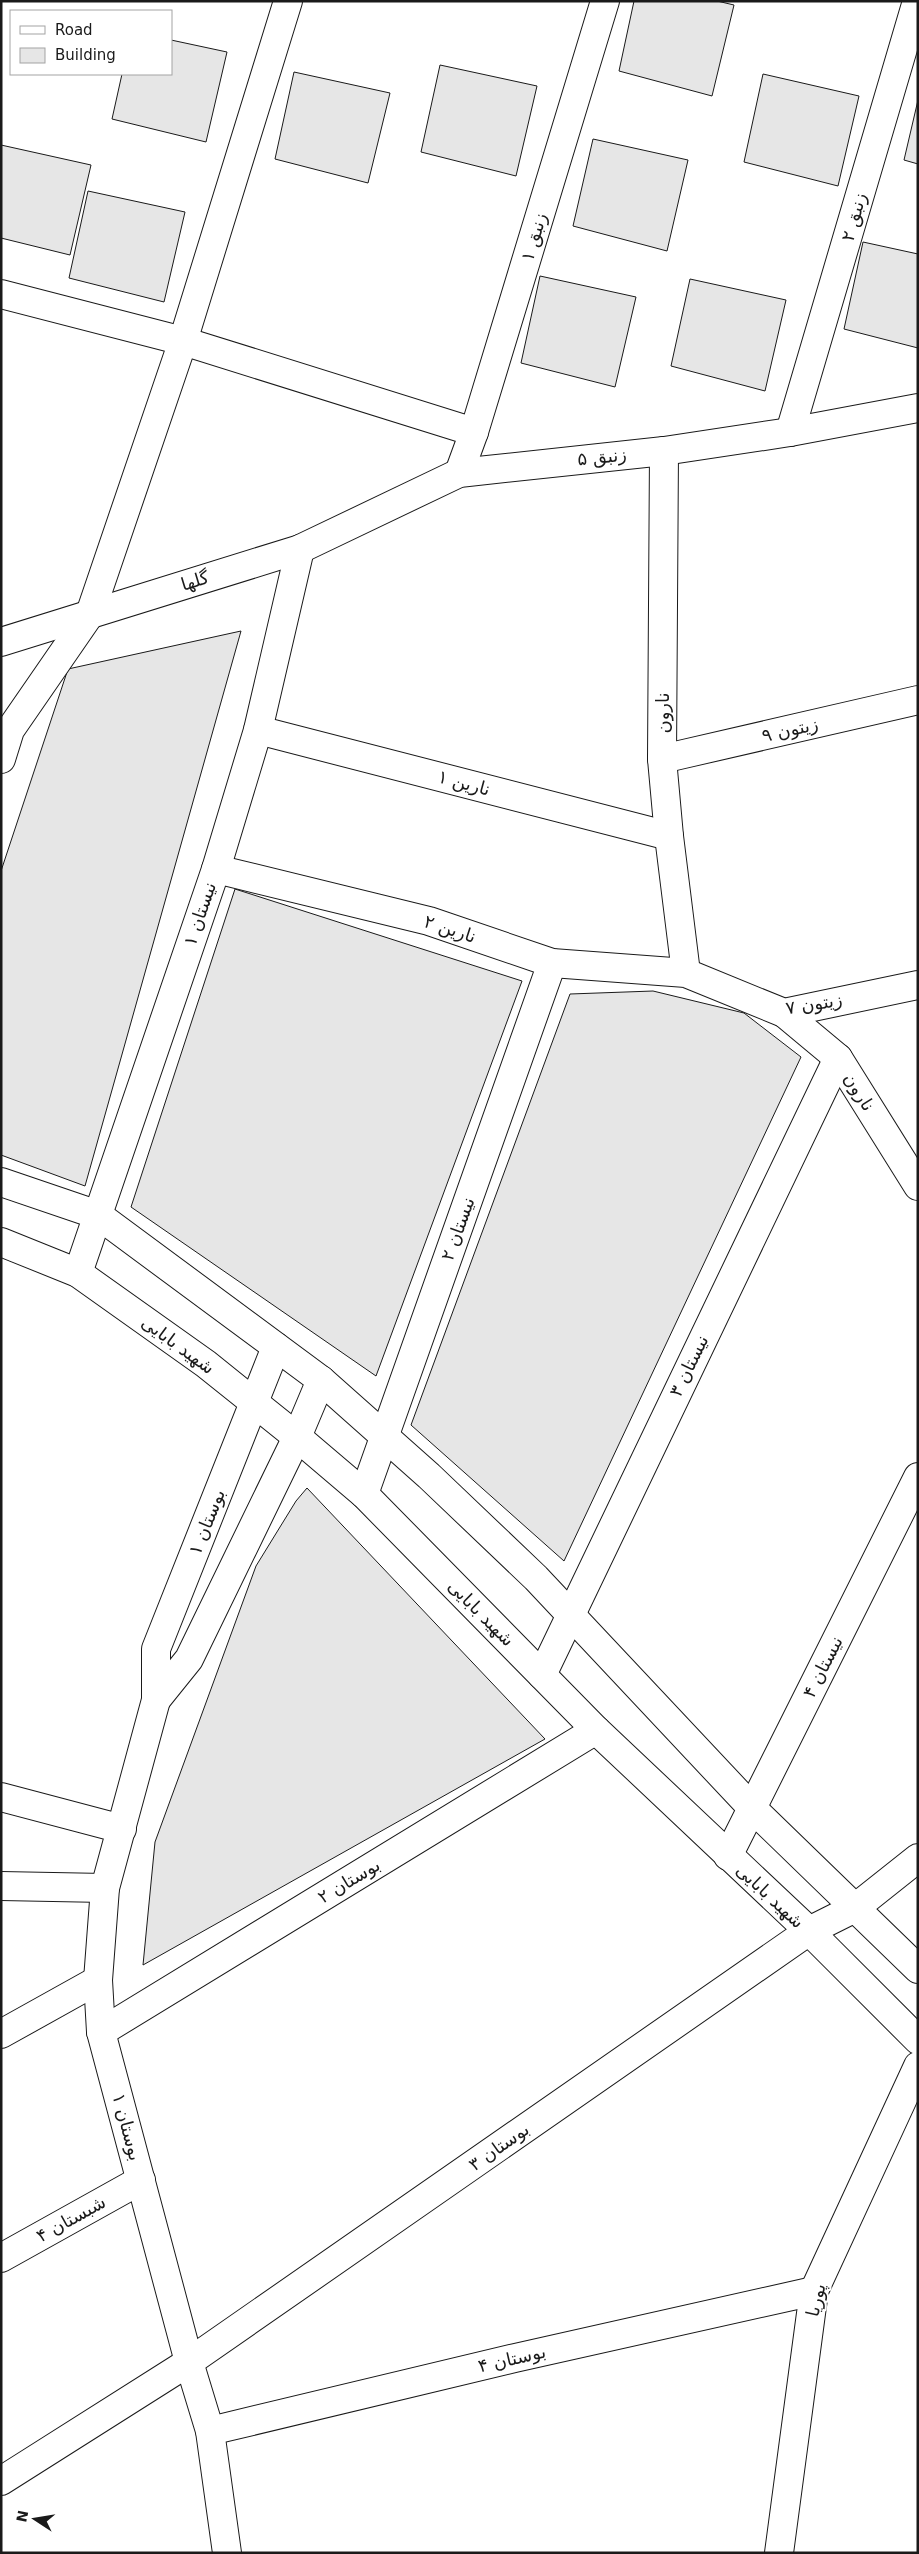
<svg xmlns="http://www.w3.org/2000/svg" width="919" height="2554" font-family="'DejaVu Sans',Vazirmatn,sans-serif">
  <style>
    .building { fill: #e6e6e6; stroke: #1a1a1a }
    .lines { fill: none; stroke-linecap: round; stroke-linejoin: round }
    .street-casing { stroke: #1a1a1a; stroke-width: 30 }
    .secondary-casing { stroke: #1a1a1a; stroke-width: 30 }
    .street { stroke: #fff; stroke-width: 28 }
    .secondary { stroke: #fff; stroke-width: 28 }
    .labels { text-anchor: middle; stroke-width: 4; stroke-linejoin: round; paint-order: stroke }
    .street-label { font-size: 18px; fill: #1a1a1a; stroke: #fff }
  </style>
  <rect width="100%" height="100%" fill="#fff"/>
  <g class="building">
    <polygon points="634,1 717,1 734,5 712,96 619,71"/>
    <polygon points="171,40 227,52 206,142 112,119 122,74 171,74"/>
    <polygon points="440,65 537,86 516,176 421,152"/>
    <polygon points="294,72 390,93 368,183 275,159"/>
    <polygon points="763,74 859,96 838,186 744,162"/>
    <polygon points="918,100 918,164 904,160"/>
    <polygon points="593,139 688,160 667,251 573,226"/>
    <polygon points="1,145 91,165 70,255 1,238"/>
    <polygon points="88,191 185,212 164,302 69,278"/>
    <polygon points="863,242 918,254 918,348 844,329"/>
    <polygon points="540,276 636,297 615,387 521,363"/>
    <polygon points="690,279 786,300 765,391 671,366"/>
    <polygon points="241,631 85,1186 1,1155 1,871 68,669"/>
    <polygon points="235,889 522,981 376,1376 131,1207"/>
    <polygon points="653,991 744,1013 801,1057 564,1561 411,1425 570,994"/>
    <polygon points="307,1488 545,1739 143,1965 155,1842 256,1566 296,1501"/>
  </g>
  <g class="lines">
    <g class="street-casing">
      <g id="street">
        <polyline points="1,294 183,341 474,432"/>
        <polyline points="790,432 917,1"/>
        <polyline points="664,451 662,759 669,836 686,973"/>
        <polyline points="459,473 474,432 605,1"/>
        <polyline points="1,642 300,549 459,473 664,451 790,432 918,408"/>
        <polyline points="258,730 669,836"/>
        <polyline points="1,759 10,730 90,614 183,341 288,1"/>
        <polyline points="662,759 918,700"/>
        <polyline points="216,869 429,921 552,963 686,973 784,1013 918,985"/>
        <polyline points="784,1013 838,1058 918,1186"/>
        <polyline points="78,1273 216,869 258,730 300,549"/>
        <polyline points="364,1494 552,963"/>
        <polyline points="542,1675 838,1058"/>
        <polyline points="156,1700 189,1659 297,1437 321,1380"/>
        <polyline points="1,1797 122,1829"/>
        <polyline points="728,1856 918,1477"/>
        <polyline points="1,1886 105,1888"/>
        <polyline points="101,2032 596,1730"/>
        <polyline points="1,2034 98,1980"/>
        <polyline points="1,2258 141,2180"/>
        <polyline points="210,2431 515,2358 814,2291"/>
        <polyline points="1,2481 189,2362 809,1931 855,1908 918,1858"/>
        <polyline points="227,2553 210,2431 189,2362 101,2032 98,1980 105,1888 156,1700 156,1649 276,1347"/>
        <polyline points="779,2553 814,2291 918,2066"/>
      </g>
    </g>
    <g class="secondary-casing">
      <g id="secondary">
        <polyline points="1,1182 98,1215 321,1380 429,1476 536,1578 752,1808 918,1969"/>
        <polyline points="1,1242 78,1273 206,1364 297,1437 364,1494 596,1730 809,1931 918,2040"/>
      </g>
    </g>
    <use href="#street" class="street"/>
    <use href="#secondary" class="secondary"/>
  </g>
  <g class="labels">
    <g class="street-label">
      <text transform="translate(854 217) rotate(-74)" y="6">زنبق ۲</text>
      <text transform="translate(534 237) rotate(-73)" y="6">زنبق ۱</text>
      <text transform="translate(602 457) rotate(-6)" y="6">زنبق ۵</text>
      <text transform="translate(195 581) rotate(-17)" y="6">گلها</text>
      <text transform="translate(663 713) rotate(-90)" y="6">نارون</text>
      <text transform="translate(790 730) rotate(-13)" y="6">زیتون ۹</text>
      <text transform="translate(464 783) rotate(15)" y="6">نارین ۱</text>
      <text transform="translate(200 914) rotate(-71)" y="6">نیستان ۱</text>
      <text transform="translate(450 929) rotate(18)" y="6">نارین ۲</text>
      <text transform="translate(814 1004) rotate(-9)" y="6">زیتون ۷</text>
      <text transform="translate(859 1092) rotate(58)" y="6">نارون</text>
      <text transform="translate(458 1229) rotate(-70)" y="6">نیستان ۲</text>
      <text transform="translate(178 1345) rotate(36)" y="6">شهید بابایی</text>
      <text transform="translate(689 1366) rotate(-64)" y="6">نیستان ۳</text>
      <text transform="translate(207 1522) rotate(-68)" y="6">بوستان ۱</text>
      <text transform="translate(481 1613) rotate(45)" y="6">شهید بابایی</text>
      <text transform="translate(823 1667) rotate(-63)" y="6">نیستان ۴</text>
      <text transform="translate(349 1881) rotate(-31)" y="6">بوستان ۲</text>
      <text transform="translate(770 1896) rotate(43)" y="6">شهید بابایی</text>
      <text transform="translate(127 2127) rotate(75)" y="6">بوستان ۱</text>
      <text transform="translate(499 2147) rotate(-35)" y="6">بوستان ۳</text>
      <text transform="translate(71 2219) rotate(-29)" y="6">شبستان ۴</text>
      <text transform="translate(816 2300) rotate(-77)" y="6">پوریا</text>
      <text transform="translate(512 2359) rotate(-13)" y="6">بوستان ۴</text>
    </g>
  </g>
  <rect width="919" height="2554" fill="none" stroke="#1a1a1a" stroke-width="5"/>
  <rect x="10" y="10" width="162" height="65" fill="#ffffff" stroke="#a3a3a3"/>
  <rect x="20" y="26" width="25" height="8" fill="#ffffff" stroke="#a3a3a3"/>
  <text x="55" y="35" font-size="15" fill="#1a1a1a">Road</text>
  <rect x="20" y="48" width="25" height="15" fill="#e6e6e6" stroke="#a3a3a3"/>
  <text x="55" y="60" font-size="15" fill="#1a1a1a">Building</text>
  <g transform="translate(35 2519) rotate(282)" stroke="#ffffff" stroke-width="4" paint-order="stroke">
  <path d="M0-4L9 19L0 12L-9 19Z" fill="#1a1a1a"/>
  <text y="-8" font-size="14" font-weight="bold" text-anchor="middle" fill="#1a1a1a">N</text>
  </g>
</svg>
